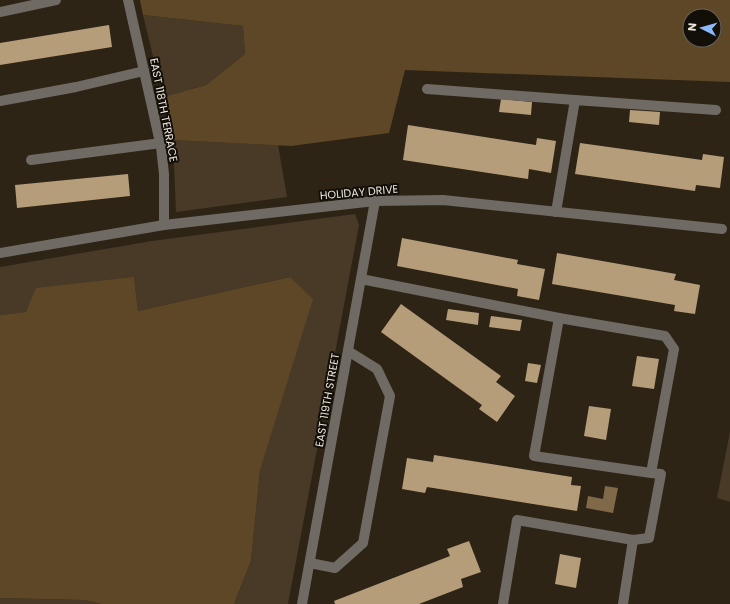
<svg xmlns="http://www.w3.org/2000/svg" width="730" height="604" font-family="Poppins,sans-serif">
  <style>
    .green { fill: #483a26 }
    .forest { fill: #5d4727; fill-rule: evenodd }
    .water { fill: #806948 }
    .building { fill: #b59d7a }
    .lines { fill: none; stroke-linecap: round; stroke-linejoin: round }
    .minor { stroke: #6f6a63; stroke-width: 10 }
    .labels { text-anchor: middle; stroke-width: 4; stroke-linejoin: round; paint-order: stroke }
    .street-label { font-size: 11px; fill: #ece5dc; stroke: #120e08 }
  </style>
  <rect width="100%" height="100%" fill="#2e2416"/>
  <g class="green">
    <polygon points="143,15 243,26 245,54 206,85 163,97"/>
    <polygon points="173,140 278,145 287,197 176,212"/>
    <polygon points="355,214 359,225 288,604 234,604 251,561 260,470 289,277 138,311 134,278 27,312 0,315 0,267 152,241"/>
    <polygon points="730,432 730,502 717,498"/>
    <polygon points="0,598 85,600 101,604 0,604"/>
  </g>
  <g class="forest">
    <path d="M140 0H730V82L405 70 389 133 291 146 173 140 163 97 206 85 245 54 243 26 143 15ZM690 16H714V40H690Z"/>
    <polygon points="134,277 138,311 290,277 313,299 260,470 251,561 234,604 101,604 85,600 0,598 0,315 26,312 36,288"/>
  </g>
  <polygon class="water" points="605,486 618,488 613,513 586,508 588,496 603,499"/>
  <g class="building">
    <polygon points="109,25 112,47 0,65 0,43"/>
    <polygon points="501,99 532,102 531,115 499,112"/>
    <polygon points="630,110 660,112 659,125 629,122"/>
    <polygon points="408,125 536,145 537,138 556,141 551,173 529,169 528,179 403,160"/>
    <polygon points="580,143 702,160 703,154 724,157 720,188 696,185 695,191 575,174"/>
    <polygon points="128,174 130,196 17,208 15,185"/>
    <polygon points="402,238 518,260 517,264 545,269 539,300 517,296 518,289 397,266"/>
    <polygon points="557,253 676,274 674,280 700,285 695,314 674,311 675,305 552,284"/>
    <polygon points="401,304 501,376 496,382 515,396 497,422 479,409 482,405 381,332"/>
    <polygon points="448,309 479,313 478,325 446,320"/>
    <polygon points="491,316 522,320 520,331 489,327"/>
    <polygon points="637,356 659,359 654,389 632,386"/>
    <polygon points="528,363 541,365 537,383 525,381"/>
    <polygon points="589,406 611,409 606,440 584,436"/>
    <polygon points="434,455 572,477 571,485 581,486 577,511 427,487 425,493 402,489 407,458 433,462"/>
    <polygon points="469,541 481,572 461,579 463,587 419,604 335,604 334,601 450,556 447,549"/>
    <polygon points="560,554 581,558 576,588 555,584"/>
  </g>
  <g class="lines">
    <g class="minor">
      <polyline points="128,0 161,147 164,174 164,225"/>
      <polyline points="0,12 56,0"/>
      <polyline points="427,89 575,100"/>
      <polyline points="0,101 76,87 144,71"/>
      <polyline points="31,160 161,143"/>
      <polyline points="556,212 575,100 716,110"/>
      <polyline points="0,253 164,225 375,201 443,200 722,229"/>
      <polyline points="361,279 559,318"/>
      <polyline points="633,540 649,538 661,474 651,473 534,456 559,318 665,336 674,349 651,473"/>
      <polyline points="310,563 335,568 363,543 390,396 377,369 348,351"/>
      <polyline points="302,604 375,201"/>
      <polyline points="503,604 517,520 633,540 623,604"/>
    </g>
  </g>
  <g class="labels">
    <g class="street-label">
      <text transform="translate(164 110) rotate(79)" y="4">EAST 118TH TERRACE</text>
      <text transform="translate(359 192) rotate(-5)" y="4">HOLIDAY DRIVE</text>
      <text transform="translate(327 400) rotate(-80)" y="4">EAST 119TH STREET</text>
    </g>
  </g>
  <g transform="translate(702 28) rotate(276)"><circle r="19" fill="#120e08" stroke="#69645d"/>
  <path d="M0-3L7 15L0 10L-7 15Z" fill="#8abafc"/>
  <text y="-6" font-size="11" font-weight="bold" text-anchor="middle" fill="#ece5dc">N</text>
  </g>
</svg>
